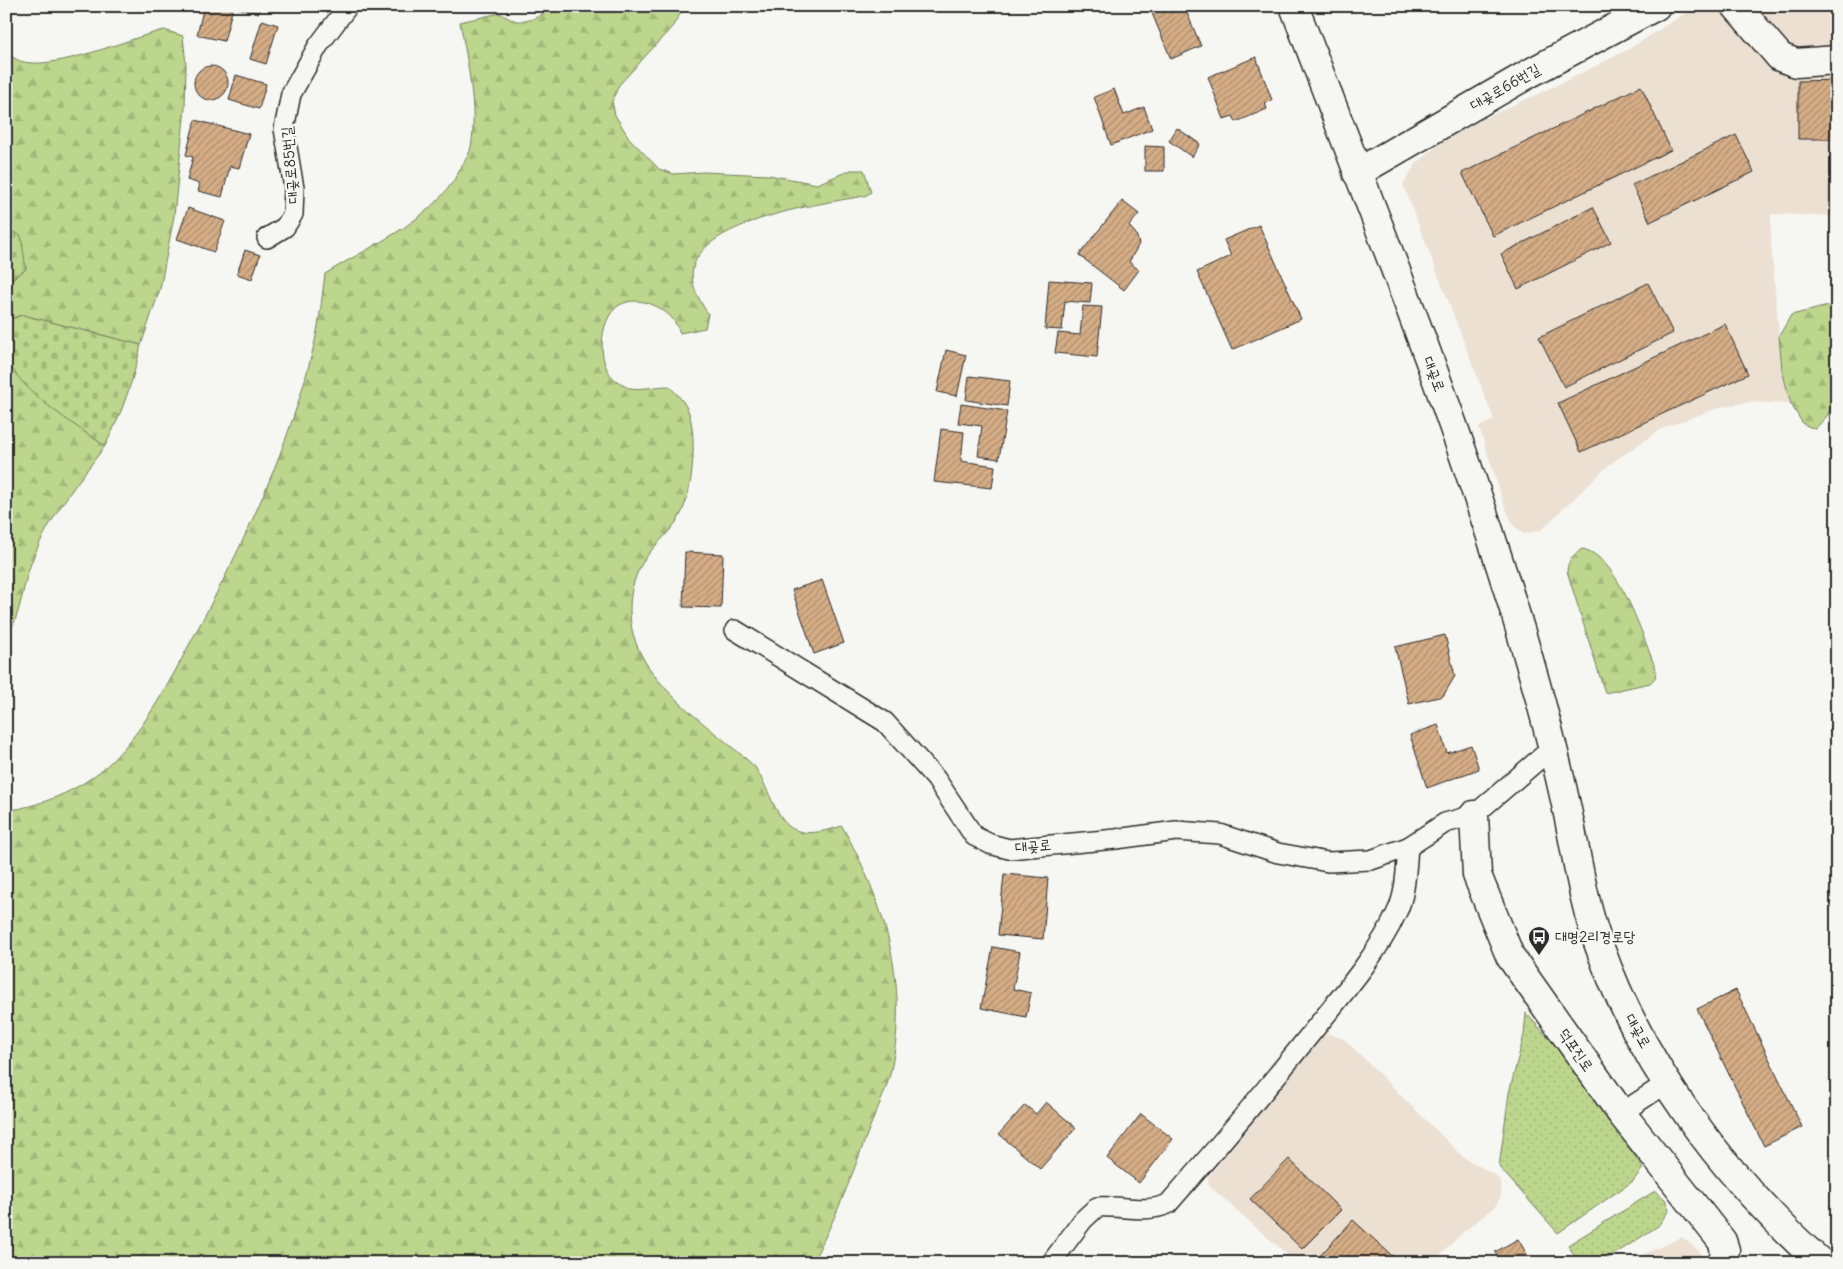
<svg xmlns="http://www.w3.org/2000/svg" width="1843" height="1269" font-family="Delius,'Poor Story',sans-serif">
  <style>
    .built { fill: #ece0d2 }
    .forest { fill: url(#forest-firs); stroke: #74805c }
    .cemetery { fill: url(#cemetery-stones); stroke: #74805c }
    .garden { fill: url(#garden-dots); stroke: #74805c }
    .building { fill: url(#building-hatch); stroke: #2b2b2b }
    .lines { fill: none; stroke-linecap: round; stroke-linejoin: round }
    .service-casing { stroke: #2b2b2b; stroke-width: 22 }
    .minor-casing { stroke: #2b2b2b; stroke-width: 31 }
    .tertiary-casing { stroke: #2b2b2b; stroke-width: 31 }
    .service { stroke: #f6f6f2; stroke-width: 19 }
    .minor { stroke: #f6f6f2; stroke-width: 28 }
    .tertiary { stroke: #f6f6f2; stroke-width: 28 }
    .labels { text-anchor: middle; stroke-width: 4.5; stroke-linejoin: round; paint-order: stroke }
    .street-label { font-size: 15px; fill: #2b2b2b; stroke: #f6f6f2 }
    .poi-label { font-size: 15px; fill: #2b2b2b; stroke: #f6f6f2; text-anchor: start }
  </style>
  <defs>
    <pattern id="forest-firs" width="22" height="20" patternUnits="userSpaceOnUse" patternTransform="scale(1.25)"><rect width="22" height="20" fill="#bcd68d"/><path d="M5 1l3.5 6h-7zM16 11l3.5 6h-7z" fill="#a2b87a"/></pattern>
    <pattern id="cemetery-stones" width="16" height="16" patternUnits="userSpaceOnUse" patternTransform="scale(1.25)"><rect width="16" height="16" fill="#bcd68d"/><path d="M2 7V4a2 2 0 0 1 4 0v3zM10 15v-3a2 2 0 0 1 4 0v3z" fill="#a2b87a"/></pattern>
    <pattern id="garden-dots" width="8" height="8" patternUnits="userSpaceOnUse" patternTransform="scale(1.25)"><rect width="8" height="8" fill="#bcd68d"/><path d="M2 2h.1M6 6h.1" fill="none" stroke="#a2b87a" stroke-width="1.8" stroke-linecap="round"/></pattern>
    <pattern id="building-hatch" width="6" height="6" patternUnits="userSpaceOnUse" patternTransform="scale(1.25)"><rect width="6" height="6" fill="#d5ad86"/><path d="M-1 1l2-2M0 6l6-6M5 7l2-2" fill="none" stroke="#ad8d6e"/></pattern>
  </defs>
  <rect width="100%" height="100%" fill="#f6f6f2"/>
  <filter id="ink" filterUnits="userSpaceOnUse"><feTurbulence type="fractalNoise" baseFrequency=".02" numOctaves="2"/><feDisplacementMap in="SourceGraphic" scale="10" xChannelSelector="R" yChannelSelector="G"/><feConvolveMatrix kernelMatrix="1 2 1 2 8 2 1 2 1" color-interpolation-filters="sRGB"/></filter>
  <g filter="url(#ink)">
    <g class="built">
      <polygon points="1697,6 1837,6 1837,216 1771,214 1771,243 1782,370 1791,404 1750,402 1721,407 1663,428 1610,464 1541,530 1524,534 1513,525 1503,502 1479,427 1494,420 1403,184 1416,164 1442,141 1485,118 1568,80 1627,50"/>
      <polygon points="1326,1033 1344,1039 1463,1157 1495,1175 1501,1181 1501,1196 1495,1207 1462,1233 1433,1263 1297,1263 1209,1186 1208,1177"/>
      <polygon points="1682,1237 1699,1251 1706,1263 1625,1263"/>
    </g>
    <g class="forest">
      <path d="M555 6H685L672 27 619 85 612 101 615 115 629 138 659 169 674 174 704 172 769 175 817 184 851 170H864L871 192 865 196C823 203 704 220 693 268 689 284 700 301 708 314L705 328 680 333C678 328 675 321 671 317 658 304 635 295 618 306 598 320 596 368 617 381 621 383 626 388 630 388 642 390 656 386 669 386 677 394 685 402 689 413 697 439 693 490 681 514 674 528 660 540 650 552 631 575 626 606 633 634 648 690 715 729 755 767 782 811 776 848 842 826 884 901 910 984 891 1070 886 1093 874 1115 866 1137 850 1181 834 1222 812 1263H6V811C45 805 85 788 113 760 148 725 172 677 195 634 245 541 291 445 315 341 320 320 322 296 325 274 374 243 437 220 463 164 466 159 470 153 471 147 478 110 467 59 460 22L500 13C522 29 535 19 555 6Z"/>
      <path d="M164 30 183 36 186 65 185 108 174 216 160 289 141 345 23 315 6 320V283L26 269 9 228H6V54C11 56 15 59 20 61 53 72 129 38 164 30Z"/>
      <polygon points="1837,304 1837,387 1828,415 1815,429 1803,424 1791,404 1782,370 1779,336 1791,315"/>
      <path d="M6 354C27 394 70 421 105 446 78 482 50 516 33 558 22 584 22 615 6 638Z"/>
      <path d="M1582 549C1618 555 1644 639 1656 670L1655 678 1650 683 1605 693 1567 571C1568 560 1573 555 1582 549Z"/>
    </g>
    <g class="cemetery">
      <polygon points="6,228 21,236 26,269 6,283"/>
      <path d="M23 315 141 345C133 381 122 413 105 446 77 426 15 389 6 355 4 345 6 330 6 320Z"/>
    </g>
    <g class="garden">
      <polygon points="1526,1013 1565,1056 1643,1168 1633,1181 1558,1233 1499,1167 1509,1093 1524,1035"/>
      <polygon points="1655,1191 1665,1199 1669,1210 1658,1226 1601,1263 1579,1263 1568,1245"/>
    </g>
    <g class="building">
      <polygon points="204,6 260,6 259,13 233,7 224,41 197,35"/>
      <polygon points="1149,6 1184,6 1201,46 1171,59"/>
      <polygon points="262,20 278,25 266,64 250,59"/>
      <polygon points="1256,57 1272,100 1265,103 1267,109 1236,122 1233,116 1224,119 1208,77"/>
      <circle cx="211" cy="83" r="17"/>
      <polygon points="236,75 266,84 259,109 229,100"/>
      <polygon points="1837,80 1837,139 1798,139 1798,81"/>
      <polygon points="1641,86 1671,150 1493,236 1462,173"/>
      <polygon points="1114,89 1124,115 1144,107 1152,129 1111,145 1094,97"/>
      <polygon points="195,120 249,134 239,168 230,166 222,197 198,191 200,184 187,180 193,157 186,155"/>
      <polygon points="1177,128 1200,144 1192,157 1169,141"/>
      <polygon points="1736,135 1754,172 1650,222 1632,185"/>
      <polygon points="1145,146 1164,147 1164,171 1145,171"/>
      <polygon points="1122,201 1139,214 1129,226 1136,234 1139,244 1129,262 1139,270 1124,290 1079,255"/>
      <polygon points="1593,207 1611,242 1518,289 1501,254"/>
      <polygon points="188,208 225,221 214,252 177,239"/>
      <polygon points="1259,225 1301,319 1232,350 1197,272 1231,256 1224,240"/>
      <polygon points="245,250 260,255 252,279 237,274"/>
      <polygon points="1049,280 1092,283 1090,303 1065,301 1062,330 1045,329"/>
      <polygon points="1648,283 1673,333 1564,387 1539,337"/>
      <polygon points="1083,306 1102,307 1097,357 1055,353 1058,333 1080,335"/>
      <polygon points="1725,324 1748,374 1581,452 1558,403"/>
      <polygon points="946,350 966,355 957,396 937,392"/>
      <polygon points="969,376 1010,381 1007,406 966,400"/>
      <polygon points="961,404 1007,411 999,459 978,456 982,426 958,423"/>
      <polygon points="941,429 964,432 961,461 995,466 992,488 934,482"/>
      <polygon points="685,552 723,554 721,608 683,607"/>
      <polygon points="822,580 844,643 814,654 792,590"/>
      <polygon points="1445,635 1455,676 1443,696 1409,704 1395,647"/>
      <polygon points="1438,725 1447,753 1471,745 1479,769 1427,788 1410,735"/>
      <polygon points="1004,874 1048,878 1043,939 998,935"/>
      <polygon points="993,947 1020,952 1013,989 1031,993 1026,1017 981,1008"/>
      <polygon points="1736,990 1802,1127 1764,1146 1697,1009"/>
      <polygon points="1046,1102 1076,1128 1040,1169 999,1134 1025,1105 1036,1114"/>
      <polygon points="1141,1114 1173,1139 1139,1183 1107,1158"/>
      <polygon points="1289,1159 1341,1210 1302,1249 1250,1199"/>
      <polygon points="1353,1220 1400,1263 1319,1263 1316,1260"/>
      <polygon points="1518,1239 1532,1263 1501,1263 1495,1252"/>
    </g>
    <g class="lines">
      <g class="service-casing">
        <g id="service">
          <polyline points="267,238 285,227 293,214 294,188 284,129 291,94 318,46 348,6"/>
          <polyline points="735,630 885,722 936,779 974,836 990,844 1009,849 1116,839 1176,831 1220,834 1278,853 1328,862 1371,860 1408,847 1445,823 1474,815 1552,748"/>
          <polyline points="1621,1113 1667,1083"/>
          <path d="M1051 1263 1083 1220 1097 1207C1121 1205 1145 1214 1168 1204 1219 1146 1268 1087 1317 1026 1343 994 1379 952 1396 914 1406 895 1406 869 1408 847"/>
        </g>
      </g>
      <g class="minor-casing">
        <g id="minor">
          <polyline points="1736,6 1780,57 1796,63 1837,60"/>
          <polyline points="1357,173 1530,73 1656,6"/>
          <polyline points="1474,815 1477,875 1510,956 1621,1113 1722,1241 1725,1250 1723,1263"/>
        </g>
      </g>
      <g class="tertiary-casing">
        <path id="tertiary" d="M1294 6C1362 185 1435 363 1494 546 1521 629 1546 714 1565 800 1576 849 1582 901 1600 948 1644 1070 1725 1177 1821 1263"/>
      </g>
      <use href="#service" class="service"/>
      <use href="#minor" class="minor"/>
      <use href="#tertiary" class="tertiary"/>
    </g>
  </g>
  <defs>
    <g id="bus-pin" transform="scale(1.125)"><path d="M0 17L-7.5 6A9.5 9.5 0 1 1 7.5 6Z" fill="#2b2b2b" stroke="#f6f6f2"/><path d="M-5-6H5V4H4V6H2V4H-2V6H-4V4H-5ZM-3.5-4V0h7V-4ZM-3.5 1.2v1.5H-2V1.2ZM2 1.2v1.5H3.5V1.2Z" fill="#fff"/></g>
  </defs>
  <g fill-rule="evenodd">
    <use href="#bus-pin" x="1539" y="937"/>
  </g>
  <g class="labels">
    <g class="street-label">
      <text transform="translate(1505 87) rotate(-30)" y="5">대곶로66번길</text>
      <text transform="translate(290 165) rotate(-95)" y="5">대곶로85번길</text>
      <text transform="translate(1434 374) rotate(69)" y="5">대곶로</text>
      <text transform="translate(1033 846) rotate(-5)" y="5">대곶로</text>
      <text transform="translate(1638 1031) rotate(61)" y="5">대곶로</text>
      <text transform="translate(1576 1050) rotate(55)" y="5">덕포진로</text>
    </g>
    <g class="poi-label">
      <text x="1555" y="942">대명2리경로당</text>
    </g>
  </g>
  <rect width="1843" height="1269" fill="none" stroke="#f6f6f2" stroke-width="25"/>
  <rect x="12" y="12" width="1818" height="1244" fill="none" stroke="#2b2b2b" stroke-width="2" filter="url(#ink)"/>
</svg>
